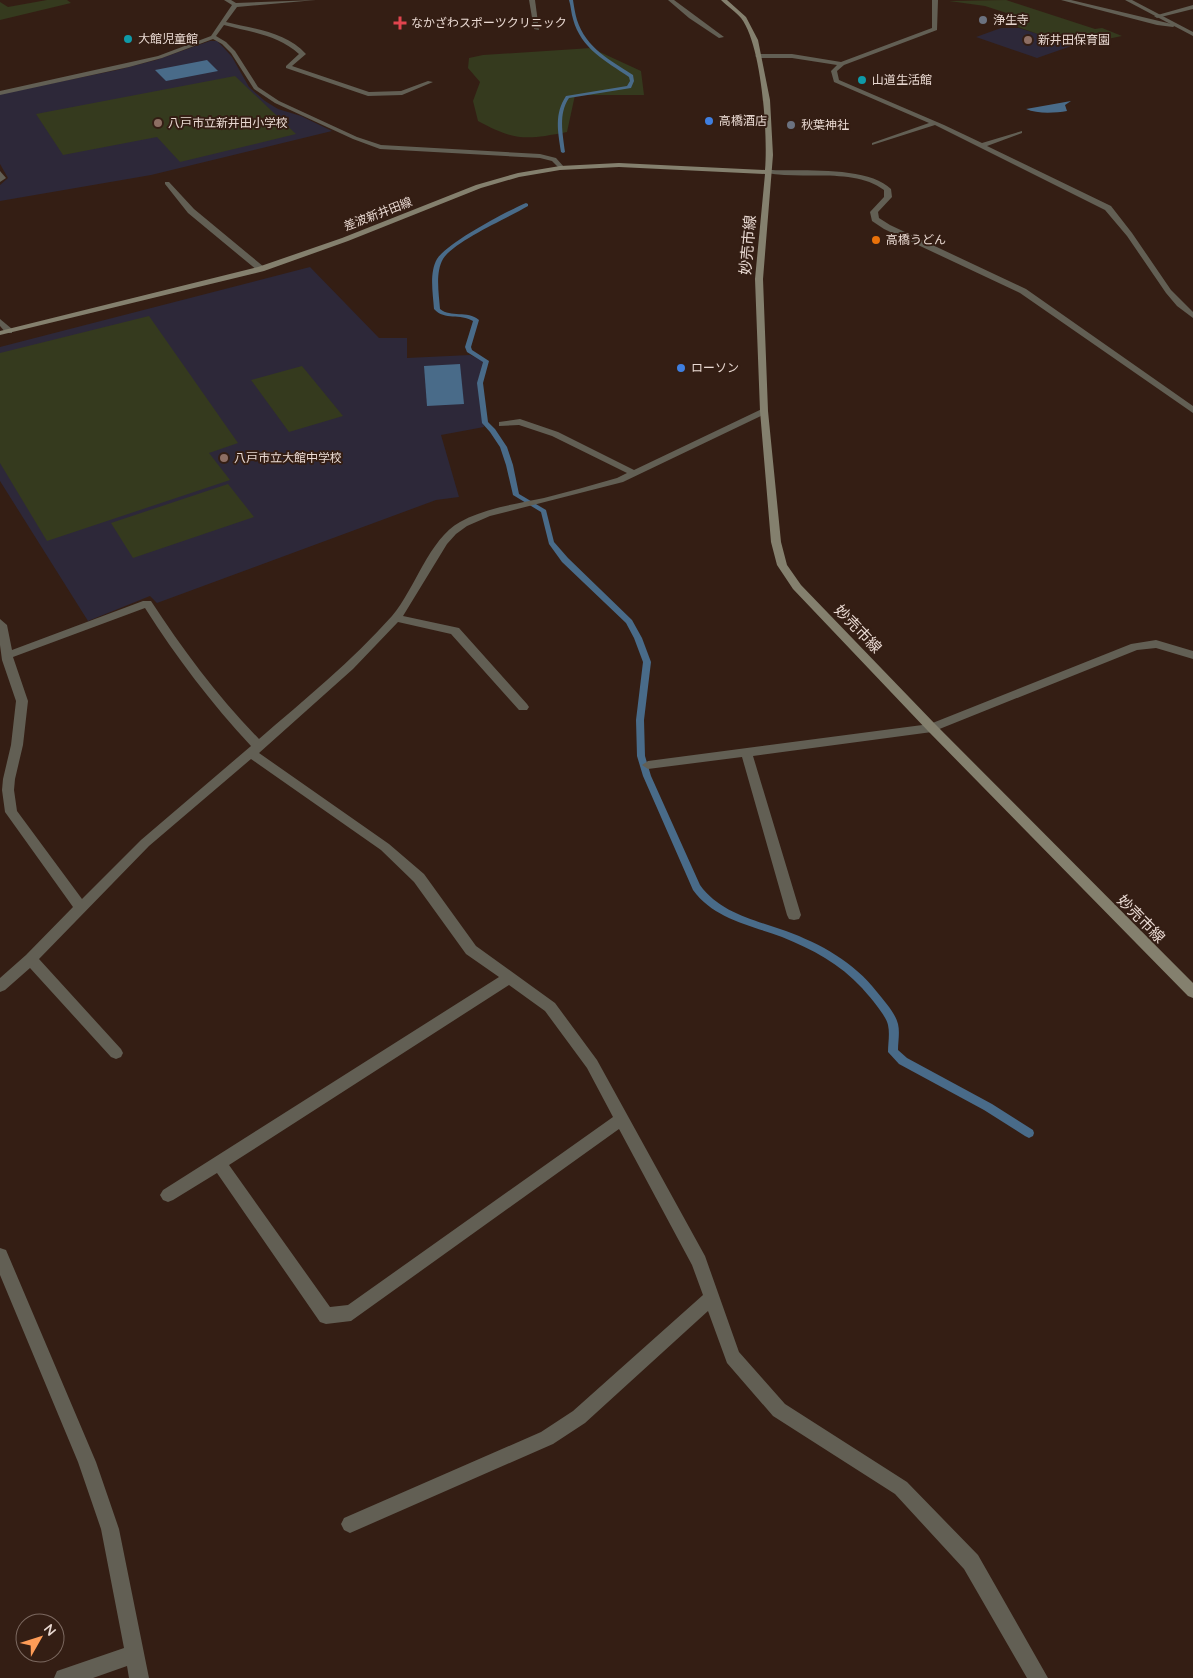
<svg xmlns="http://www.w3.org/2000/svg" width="1193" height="1678" font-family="Quicksand,'Noto Sans JP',sans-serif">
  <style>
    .education { fill: #2d2839 }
    .green { fill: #353a1e }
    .water { fill: #496b89 }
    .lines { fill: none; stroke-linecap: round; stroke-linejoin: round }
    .stream { fill: #496b89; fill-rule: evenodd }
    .minor { fill: #625f54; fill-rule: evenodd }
    .tertiary { fill: #625f54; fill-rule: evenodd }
    .secondary { fill: #84806e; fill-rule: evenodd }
    .worship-dot { fill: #6b7280; stroke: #341e14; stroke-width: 2 }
    .health-dot { fill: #e0444e; stroke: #341e14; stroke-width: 2 }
    .culture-dot { fill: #0f9aa8; stroke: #341e14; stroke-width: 2 }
    .education-dot { fill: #8d6e63; stroke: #341e14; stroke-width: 2 }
    .shop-dot { fill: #3f7fe0; stroke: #341e14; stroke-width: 2 }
    .food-dot { fill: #e8710a; stroke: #341e14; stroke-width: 2 }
    .labels { text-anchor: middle; stroke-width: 4; stroke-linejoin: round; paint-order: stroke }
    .far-poi-label { font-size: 12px; fill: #e9d9d2; stroke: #341e14; text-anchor: start }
    .far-street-label { font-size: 12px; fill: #e9d9d2; stroke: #341e14 }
    .street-label { font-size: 15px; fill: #e9d9d2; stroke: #341e14 }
  </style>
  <rect width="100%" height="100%" fill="#341e14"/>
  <g class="education">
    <polygon points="1001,28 1019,28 1041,35 1048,33 1080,43 1037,58 976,37"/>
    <polygon points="210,41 217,41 224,48 232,57 249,87 265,101 278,109 301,116 332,131 151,175 0,201 0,185 8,178 0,164 0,94 117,70 156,60"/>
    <polygon points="310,267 379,338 407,338 407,358 470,355 483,361 478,382 484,427 441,435 459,497 436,500 157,603 150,596 88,621 0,481 0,347"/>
  </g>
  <g class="green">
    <polygon points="47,0 67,0 71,3 0,20 0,2 8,7"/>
    <polygon points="1006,0 1095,29 1102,28 1122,36 1083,44 1048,33 1041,35 1009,24 1022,18 985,6 949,1"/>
    <path d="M591 48 641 71 644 95H575L567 132C526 140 515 141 478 121L473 101 480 82 468 68 469 58 483 55Z"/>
    <polygon points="235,76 296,134 180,162 157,137 63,155 36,114"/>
    <polygon points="149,316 238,443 209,453 230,480 47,541 0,463 0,353"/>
    <polygon points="302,366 343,416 289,432 251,380"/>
    <polygon points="228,484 254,517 133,558 111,523"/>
  </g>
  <g class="water">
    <polygon points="207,60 218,71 166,81 155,70"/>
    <path d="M1071 101 1065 105 1067 111C1055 113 1037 114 1026 109Z"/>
    <polygon points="460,364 464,404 427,406 424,366"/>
  </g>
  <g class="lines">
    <g class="stream">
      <path d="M569 0H573C574 7 575 13 577 20 586 48 610 60 633 75L634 81 631 88 569 98C558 114 563 134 565 152L563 153 561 152C558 132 554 114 566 96L627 86 630 81 629 77C606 61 581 49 573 19 571 13 571 6 569 0Z"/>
      <path d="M526 203 528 204V206C508 218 454 241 443 259 435 273 439 294 440 309 451 318 467 310 479 320L471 347 472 350 489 361 483 383 488 422 495 429 507 447 513 465 519 494 546 510 554 542 568 558 632 620 642 638 651 662 644 720 645 756 651 776 700 885C720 913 755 920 786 931 821 944 854 962 877 992 884 1001 895 1012 898 1024 900 1032 898 1042 898 1050L907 1058 992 1104 1033 1130 1034 1133 1033 1136 1029 1138 1025 1136 984 1110 899 1064 888 1052C888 1043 890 1034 888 1025 886 1015 869 996 862 988 840 964 812 949 782 937 750 925 714 919 693 890L643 776 637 756 636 720 643 662 634 638 626 623 562 562 549 544 541 512 513 495 506 465 500 447 490 432 482 423 477 383 483 362 467 352 465 347 473 321C460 313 445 321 434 309 433 294 429 273 437 259 447 243 507 211 526 203Z"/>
    </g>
    <g class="minor">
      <path d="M224 0H231L236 3 316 0 237 7 226 22C254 29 286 32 306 54L292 66 369 92 401 91 428 81 433 82 402 95 368 96 286 68V66L299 54C278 35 250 32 224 25L216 36 226 42 235 51 258 87 279 101 357 137 381 145 540 154 556 158 564 167 559 168 552 161 540 158 380 149 353 139 275 103 254 89 231 53 222 44 213 39 162 58 129 67 0 95V91L158 56 211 36 232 5Z"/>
      <polygon points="529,0 535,0 539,30 534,29"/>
      <polygon points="668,0 674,0 724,37 719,38 689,18"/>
      <polygon points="932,0 938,0 937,30 844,65 837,71 839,80 944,125 982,143 1022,131 1022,133 987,146 1111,206 1132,233 1171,290 1193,312 1193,318 1177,306 1166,293 1127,236 1105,210 935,125 872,145 872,143 929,123 834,82 831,71 837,65 792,58 758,58 755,56 758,54 792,54 841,62 932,28"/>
      <polygon points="1061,0 1071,0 1176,25 1173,27 1157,25"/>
      <polygon points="1193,5 1193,9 1157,18 1154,16"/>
      <path d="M769 170C801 171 869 166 891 189L892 197 878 212 879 218 890 225 1026 289 1193 406V413L1020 293 884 229 872 221 870 212 884 197V190C854 167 802 180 767 173L766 172Z"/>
      <polygon points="0,171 6,178 0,182"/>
      <polygon points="165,182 169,182 194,209 264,267 264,271 258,271 188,213 165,184"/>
      <polygon points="0,319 12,329 12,333 6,333 0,326"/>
      <path d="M764 408 768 411 767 413 623 482 490 516 467 526 456 534 447 544 403 616 459 628 527 704 529 707 527 710H519L451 634 398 622 353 669 259 753 389 844 424 874 476 946 555 1003 597 1060 705 1256 739 1352 785 1404 907 1482 978 1555 1048 1678H1027L964 1569 895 1494 773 1416 727 1363 708 1311 585 1423 553 1444 350 1533 344 1530 341 1524 344 1518 541 1432 573 1411 703 1295 692 1265 619 1129 351 1321 326 1324 320 1322 217 1173 173 1200 168 1202 163 1200 160 1195 163 1190 499 977 466 954 414 882 381 850 251 759 149 846 39 959 121 1049 123 1053 121 1057 116 1059 111 1057 30 968 5 990 0 992V978L26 955 73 907 5 812 2 790 3 779 11 745 16 701 2 660 0 645V619L7 625 12 650 143 601H151C183 650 218 697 259 739 304 700 352 661 392 616 415 589 429 539 460 522 485 508 516 504 544 498 568 492 592 485 617 478L627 473 552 436 519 425 499 426V422L520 419 558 432 634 470ZM145 608C176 657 211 703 251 746L141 840 82 899 17 811 14 790 15 779 23 745 28 701 13 657ZM509 985 545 1011 587 1068 613 1117 348 1305 330 1307 229 1165Z"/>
      <polygon points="1156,640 1193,651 1193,659 1156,648 1137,650 932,732 753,756 801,915 799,919 794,920 789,919 787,915 742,757 648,769 642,765 648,761 930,724 1131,644"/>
      <polygon points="0,1248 6,1250 96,1462 119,1529 149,1678 129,1678 127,1666 93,1678 54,1678 57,1671 124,1648 101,1529 78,1462 0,1275"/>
    </g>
    <polygon class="tertiary" points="1125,0 1132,0 1193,32 1193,36"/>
    <path class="secondary" d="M721 0H727L746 17 758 40 770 100 773 155 763 279 768 411 781 542 787 565 801 585 936 725 1193 983V998L1188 996 928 731 793 589 777 565 771 542 760 411 755 279 765 174 619 167 560 170 519 177 481 188 348 241 264 271 0 335V331L258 267 342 238 476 185 518 173 560 166 619 163 765 170C768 136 762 45 741 18 736 12 727 6 721 0Z"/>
  </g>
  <g class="worship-dot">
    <circle cx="983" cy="20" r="5"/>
    <circle cx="791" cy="125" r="5"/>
  </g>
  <path class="health-dot" d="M397.5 15.5h5v5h5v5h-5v5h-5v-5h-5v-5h5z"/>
  <g class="culture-dot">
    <circle cx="128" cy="39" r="5"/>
    <circle cx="862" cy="80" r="5"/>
  </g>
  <g class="education-dot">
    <circle cx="1028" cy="40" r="5"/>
    <circle cx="158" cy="123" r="5"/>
    <circle cx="224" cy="458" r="5"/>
  </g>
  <g class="shop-dot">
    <circle cx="709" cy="121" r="5"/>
    <circle cx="681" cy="368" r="5"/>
  </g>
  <circle class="food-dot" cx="876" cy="240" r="5"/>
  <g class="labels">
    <g class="far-poi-label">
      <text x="993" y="24">浄生寺</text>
      <text x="411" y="27">なかざわスポーツクリニック</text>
      <text x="138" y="43">大館児童館</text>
      <text x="1038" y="44">新井田保育園</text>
      <text x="872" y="84">山道生活館</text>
      <text x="719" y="125">高橋酒店</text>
      <text x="168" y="127">八戸市立新井田小学校</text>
      <text x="801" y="129">秋葉神社</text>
      <text x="886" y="244">高橋うどん</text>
      <text x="691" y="372">ローソン</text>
      <text x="234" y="462">八戸市立大館中学校</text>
    </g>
    <g class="far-street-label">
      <text transform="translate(378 214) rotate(-21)" y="4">差波新井田線</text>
    </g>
    <g class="street-label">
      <text transform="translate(748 245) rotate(-85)" y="5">妙売市線</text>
      <text transform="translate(858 629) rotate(46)" y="5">妙売市線</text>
      <text transform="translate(1141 919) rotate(45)" y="5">妙売市線</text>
    </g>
  </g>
  <g transform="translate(40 1638) rotate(51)"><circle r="24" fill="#341e14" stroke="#7c6960"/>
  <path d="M0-4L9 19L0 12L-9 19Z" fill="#fe9c57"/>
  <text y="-8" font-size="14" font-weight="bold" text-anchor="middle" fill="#e9d9d2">N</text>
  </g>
</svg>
